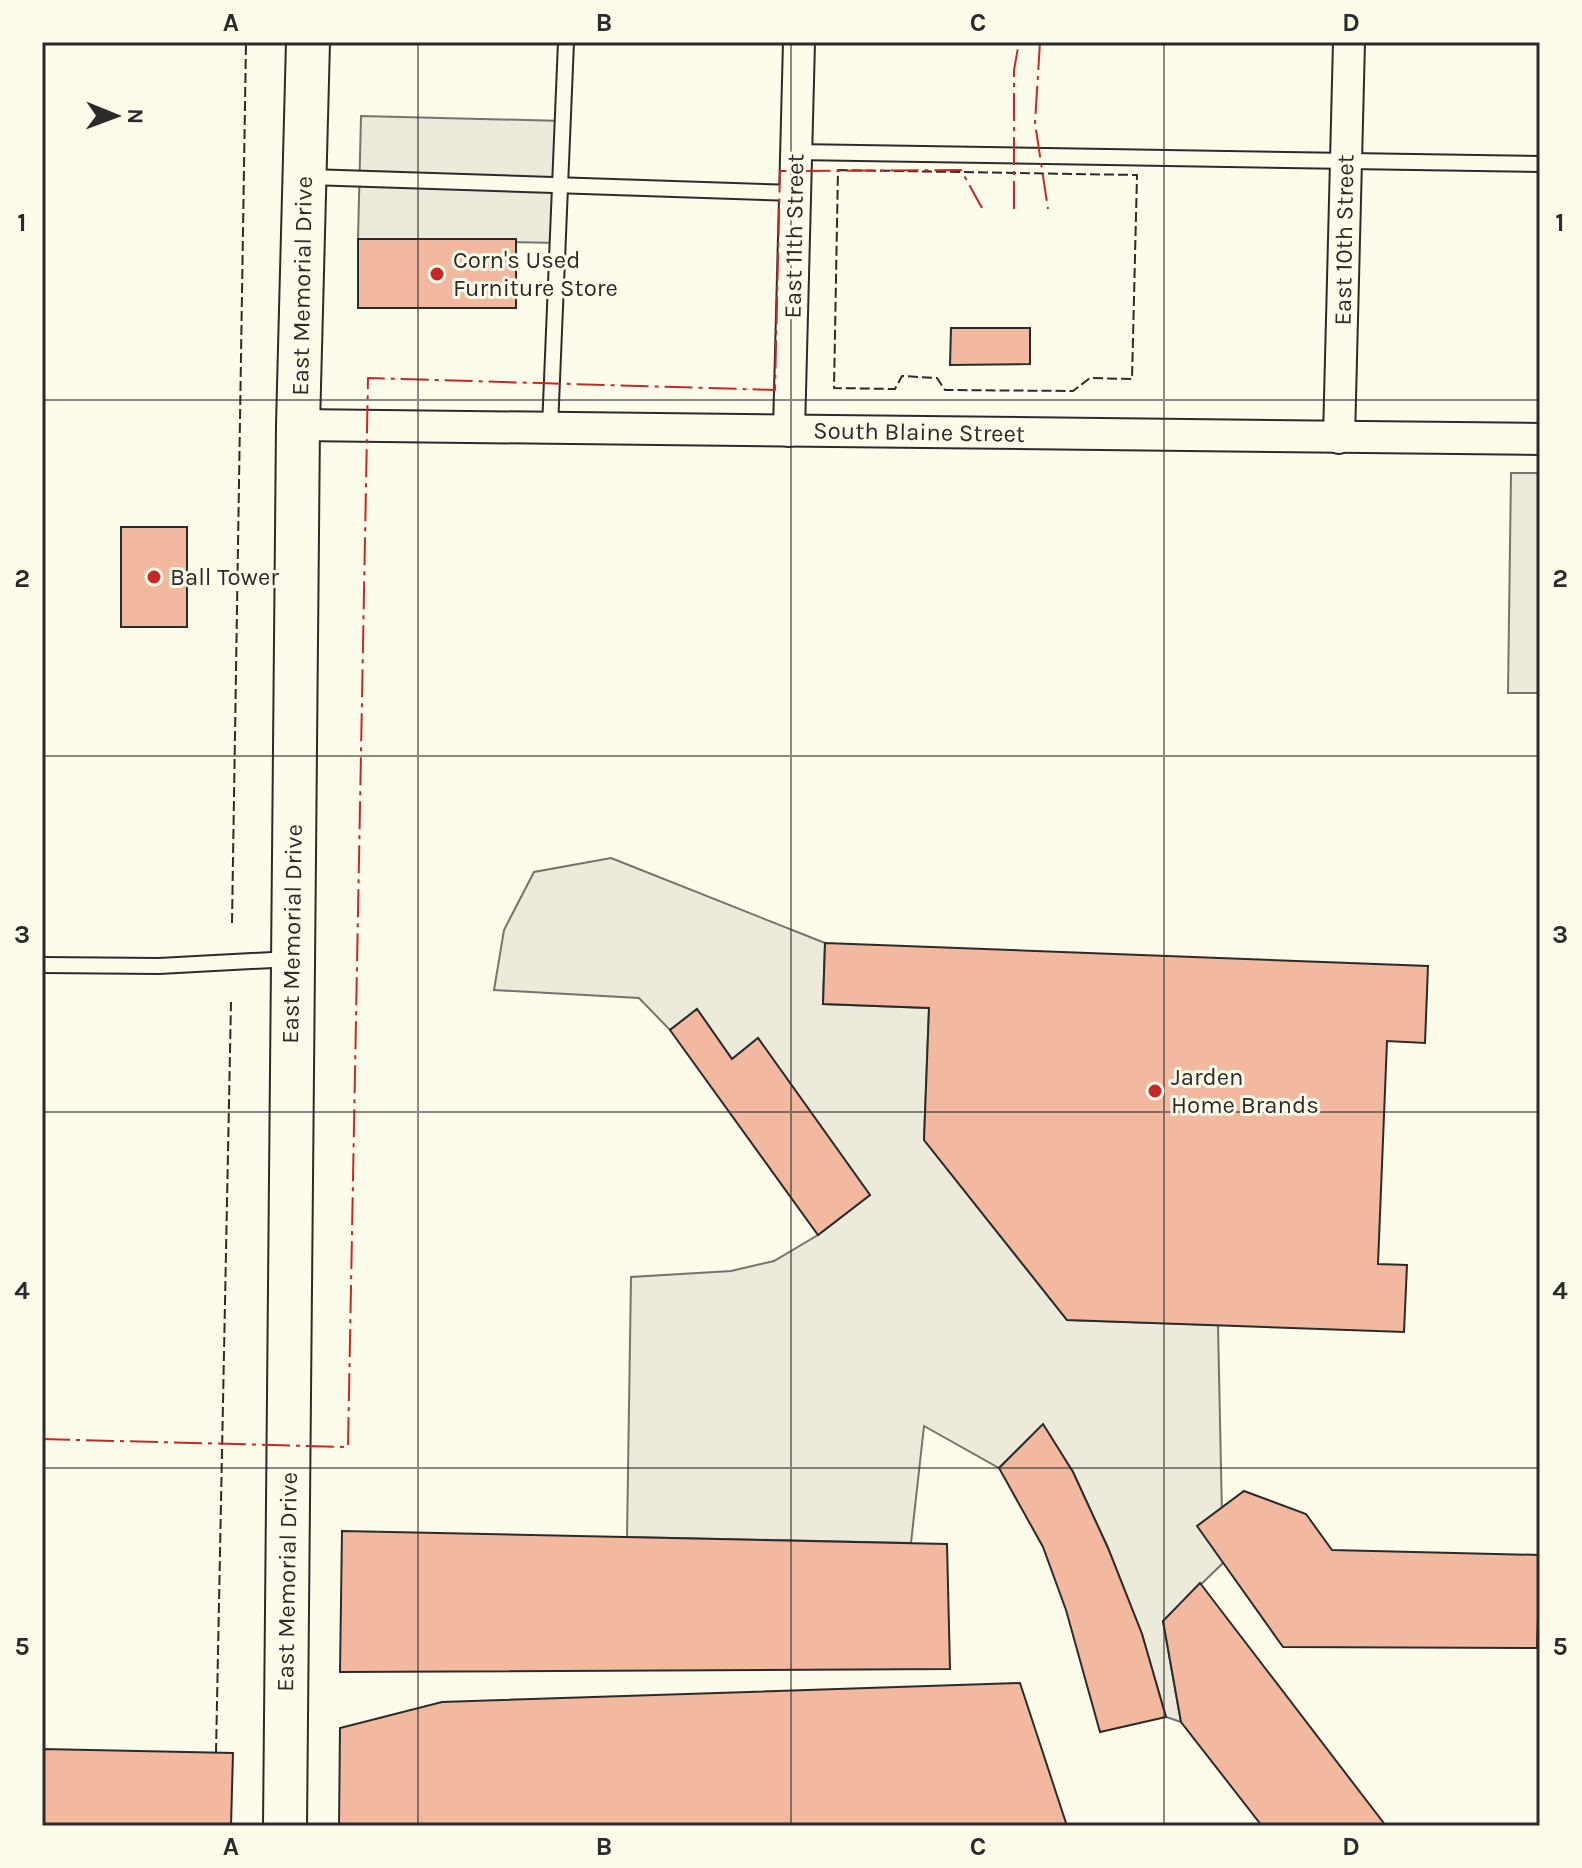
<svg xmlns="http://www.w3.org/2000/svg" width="1582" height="1868" font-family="Karla,sans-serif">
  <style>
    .parking { fill: #eceadb; stroke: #74746e; stroke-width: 2 }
    .building { fill: #f2b8a0; stroke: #2b2b2b; stroke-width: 2 }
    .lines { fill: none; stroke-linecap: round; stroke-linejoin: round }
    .lane-casing { stroke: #2b2b2b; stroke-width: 18 }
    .street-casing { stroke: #2b2b2b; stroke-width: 34 }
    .secondary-casing { stroke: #2b2b2b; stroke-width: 46 }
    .lane { stroke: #fdfbea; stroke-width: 14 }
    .street { stroke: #fdfbea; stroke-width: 30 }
    .secondary { stroke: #fdfbea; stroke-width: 42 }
    .fence { stroke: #2b2b2b; stroke-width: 2; stroke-dasharray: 10 4; stroke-linecap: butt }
    .power { stroke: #c62828; stroke-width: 2; stroke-dasharray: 28 6 4 6; stroke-linecap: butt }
    .grid { fill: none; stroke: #2b2b2b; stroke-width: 2; stroke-opacity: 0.55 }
    .poi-dot { fill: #c62828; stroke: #fdfbea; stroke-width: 3 }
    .labels { text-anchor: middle; stroke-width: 6; stroke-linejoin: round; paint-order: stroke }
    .street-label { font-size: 24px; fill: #2b2b2b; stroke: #fdfbea }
    .poi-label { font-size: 24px; fill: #2b2b2b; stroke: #fdfbea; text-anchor: start }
    .neatline { fill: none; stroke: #2b2b2b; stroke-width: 3 }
    .grid-label { font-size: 26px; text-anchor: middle; font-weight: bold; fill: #2b2b2b }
  </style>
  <rect width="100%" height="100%" fill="#fdfbea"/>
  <g class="parking">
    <polygon points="361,116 564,121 558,243 358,239"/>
    <polygon points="1511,473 1540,473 1540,693 1508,693"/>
    <polygon points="611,858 825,943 823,1004 929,1008 924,1140 1067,1320 1218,1325 1223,1563 1163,1621 1181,1722 1166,1717 1142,1634 1108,1548 1073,1472 1043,1425 999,1468 924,1426 911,1543 627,1537 631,1277 731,1271 774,1261 818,1235 870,1195 758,1038 732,1059 697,1009 670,1030 639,998 494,990 504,930 534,872"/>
  </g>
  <g class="building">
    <rect x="358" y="239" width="158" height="69"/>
    <polygon points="951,328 1030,328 1030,364 950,365"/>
    <rect x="121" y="527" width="66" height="100"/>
    <polygon points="825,943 1428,966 1425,1043 1387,1041 1378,1264 1407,1265 1404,1332 1067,1320 924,1140 929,1008 823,1004"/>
    <polygon points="697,1009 732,1059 758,1038 870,1195 818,1235 670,1030"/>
    <polygon points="1043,1424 1073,1472 1108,1548 1142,1634 1166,1717 1100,1732 1066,1610 1043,1547 999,1468"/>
    <polygon points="1244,1491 1306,1514 1332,1550 1540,1555 1537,1648 1283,1647 1197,1526"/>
    <polygon points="342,1531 947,1544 950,1669 340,1672"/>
    <polygon points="1200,1583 1386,1826 1262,1826 1181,1722 1163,1621"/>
    <polygon points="1020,1683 1067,1826 339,1826 340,1728 442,1702"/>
    <polygon points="42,1749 233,1753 231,1826 42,1826"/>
  </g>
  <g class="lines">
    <g class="lane-casing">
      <g id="lane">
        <polyline points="796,152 1540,164"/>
        <polyline points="309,177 796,193"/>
        <polyline points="550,428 566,42"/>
        <polyline points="42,965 159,966 291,959"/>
      </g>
    </g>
    <g class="street-casing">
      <g id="street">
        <polyline points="298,425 1540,439"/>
        <polyline points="789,431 799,42"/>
        <polyline points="1339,438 1349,42"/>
      </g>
    </g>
    <g class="secondary-casing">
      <polyline id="secondary" points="285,1826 298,425 308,42"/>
    </g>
    <use href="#lane" class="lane"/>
    <use href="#street" class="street"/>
    <use href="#secondary" class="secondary"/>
    <g class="fence">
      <polygon points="838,170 1137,175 1132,379 1090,378 1073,391 945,390 937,378 902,376 895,389 834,388"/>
      <polyline points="232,923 246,42"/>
      <polyline points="216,1753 231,1002"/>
    </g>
    <g class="power">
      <polyline points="1040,42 1035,123 1048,209"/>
      <polyline points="1014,209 1014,70 1019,42"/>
      <polyline points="42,1439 348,1447 368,378 775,390 780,171 961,170 982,208"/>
    </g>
  </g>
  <path class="grid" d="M418 42V1826M791 42V1826M1164 42V1826M42 400H1540M42 756H1540M42 1112H1540M42 1468H1540"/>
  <g class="poi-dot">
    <circle cx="437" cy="274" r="8"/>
    <circle cx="154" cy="577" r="8"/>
    <circle cx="1155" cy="1091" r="8"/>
  </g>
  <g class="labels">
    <g class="street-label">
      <text transform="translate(794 236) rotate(-89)" y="8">East 11th Street</text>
      <text transform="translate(1344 240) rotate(-89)" y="8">East 10th Street</text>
      <text transform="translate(302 286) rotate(-89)" y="8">East Memorial Drive</text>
      <text transform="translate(919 432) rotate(1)" y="8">South Blaine Street</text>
      <text transform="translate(292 934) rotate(-89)" y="8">East Memorial Drive</text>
      <text transform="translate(287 1582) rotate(-89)" y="8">East Memorial Drive</text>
    </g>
    <g class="poi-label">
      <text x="453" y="268">Corn's Used<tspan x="453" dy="28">Furniture Store</tspan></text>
      <text x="170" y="585">Ball Tower</text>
      <text x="1171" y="1085">Jarden<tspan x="1171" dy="28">Home Brands</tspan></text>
    </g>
  </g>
  <rect width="1582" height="1868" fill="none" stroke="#fdfbea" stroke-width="88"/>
  <g transform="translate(116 116) rotate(91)" stroke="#fdfbea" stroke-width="6" paint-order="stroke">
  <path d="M0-6L14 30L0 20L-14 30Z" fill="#2b2b2b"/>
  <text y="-12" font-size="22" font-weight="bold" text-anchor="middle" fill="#2b2b2b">N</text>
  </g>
  <rect x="44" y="44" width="1494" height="1780" class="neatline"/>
  <g class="grid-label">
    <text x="231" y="31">A</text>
    <text x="604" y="31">B</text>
    <text x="978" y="31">C</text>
    <text x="1351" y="31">D</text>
    <text x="22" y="231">1</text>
    <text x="1560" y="231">1</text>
    <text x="22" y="587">2</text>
    <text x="1560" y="587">2</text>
    <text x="22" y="943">3</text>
    <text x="1560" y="943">3</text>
    <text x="22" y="1299">4</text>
    <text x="1560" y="1299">4</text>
    <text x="22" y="1655">5</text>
    <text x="1560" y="1655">5</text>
    <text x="231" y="1855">A</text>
    <text x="604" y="1855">B</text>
    <text x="978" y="1855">C</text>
    <text x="1351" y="1855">D</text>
  </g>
</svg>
